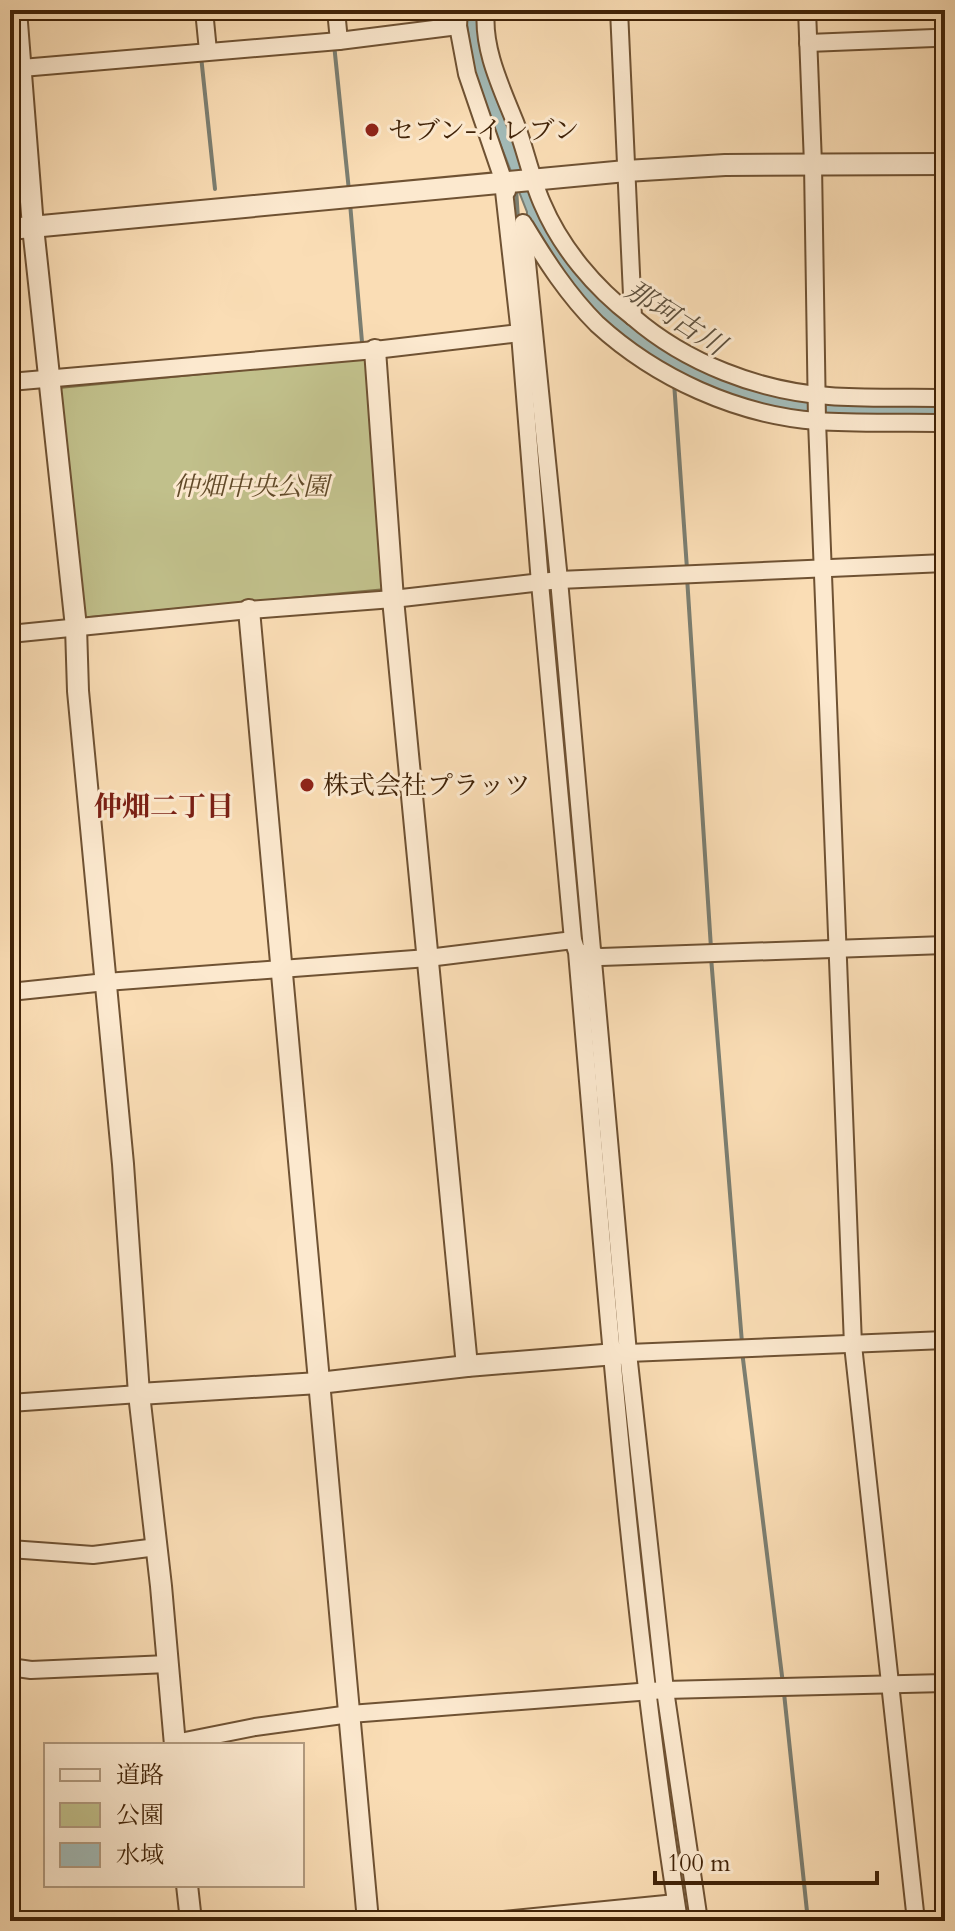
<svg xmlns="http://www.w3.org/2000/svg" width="955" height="1931" font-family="Cardo,'Noto Serif JP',serif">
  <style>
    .green { fill: #c1c08b; stroke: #81724a; stroke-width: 2 }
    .water { fill: #a2bab7; stroke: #7b7e71; stroke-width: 2 }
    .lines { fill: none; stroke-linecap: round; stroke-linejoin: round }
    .stream { stroke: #7b7e71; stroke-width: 4 }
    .minor-casing { stroke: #6f5233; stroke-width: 20 }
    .tertiary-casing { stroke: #6f5233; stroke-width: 24 }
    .minor { stroke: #fce9cf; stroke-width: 16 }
    .tertiary { stroke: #fce9cf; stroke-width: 20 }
    .poi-dot { fill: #8f2418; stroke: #fce9cf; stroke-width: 3 }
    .labels { text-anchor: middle; stroke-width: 6; stroke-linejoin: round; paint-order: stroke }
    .poi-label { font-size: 26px; fill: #412308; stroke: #fce9cf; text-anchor: start }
    .park-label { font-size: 26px; font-style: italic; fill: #614a29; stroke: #fce9cf }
    .water-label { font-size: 28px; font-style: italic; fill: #5e503d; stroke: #fce9cf }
    .neighbourhood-label { font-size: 28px; font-weight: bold; fill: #7a1f14; stroke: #fce9cf }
  </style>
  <rect width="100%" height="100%" fill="#faddb5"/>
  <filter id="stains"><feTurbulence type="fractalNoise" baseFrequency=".0025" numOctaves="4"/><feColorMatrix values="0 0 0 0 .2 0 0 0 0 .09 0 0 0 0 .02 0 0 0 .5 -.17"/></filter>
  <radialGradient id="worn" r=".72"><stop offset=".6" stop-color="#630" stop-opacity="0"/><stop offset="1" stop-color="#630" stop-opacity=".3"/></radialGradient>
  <polygon class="green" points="367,358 386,589 80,618 59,388"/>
  <polygon class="water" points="465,10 481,10 496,96 539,206 588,281 723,376 945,402 945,419 828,417 762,409 689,380 628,343 573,293 527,220 527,212 475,80"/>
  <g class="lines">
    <g class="stream">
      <polyline points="334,44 349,191"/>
      <polyline points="201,56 215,189"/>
      <polyline points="516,188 518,219"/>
      <polyline points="350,203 362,342"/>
      <polyline points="674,382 687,569"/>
      <polyline points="536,439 549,578"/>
      <polyline points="687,577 711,948"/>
      <polyline points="550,587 575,853"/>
      <polyline points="711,957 742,1343"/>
      <polyline points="742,1351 783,1684"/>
      <polyline points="636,1499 649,1637"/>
      <polyline points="784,1693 808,1921"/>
      <polyline points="668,1793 687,1921"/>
    </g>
    <g class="minor-casing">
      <g id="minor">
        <polyline points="204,10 208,51"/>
        <polyline points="336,10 339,41"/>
        <polyline points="459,10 458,26 467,74 507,191"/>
        <path d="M486 10C482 48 501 87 515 122 525 148 531 178 542 203 561 248 595 288 633 317"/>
        <path d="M619 10 633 317C686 363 759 391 829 396 867 399 906 397 945 398"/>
        <polyline points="807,10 813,164 817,421 853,1345 916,1921"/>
        <polyline points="808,43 934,38"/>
        <polyline points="10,69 339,41 458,26"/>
        <path d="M503 182 520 334 540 583 573 940 577 952C605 1276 629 1600 679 1921"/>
        <polyline points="523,223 559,580 628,1353 665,1690 699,1921"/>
        <path d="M525 226C546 261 568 295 597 324 656 378 737 415 817 421 859 424 903 422 945 423"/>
        <polyline points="10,382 375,350 528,332"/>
        <polyline points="10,634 249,610 393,599 559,580 945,563"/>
        <polyline points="583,953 601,957 945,945"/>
        <polyline points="10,992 106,982 428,958 573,940"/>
        <polyline points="628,1353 945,1340"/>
        <polyline points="10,1403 139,1394"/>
        <polyline points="10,1549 93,1555 157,1547"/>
        <polyline points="10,1667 31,1670 168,1664"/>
        <polyline points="175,1743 255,1727 350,1714 665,1690 945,1683"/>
        <polyline points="494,1921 676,1903"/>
      </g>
    </g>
    <g class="tertiary-casing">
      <g id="tertiary">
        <polyline points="16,10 33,227 76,627 78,691 123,1164 139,1394 161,1586 175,1745"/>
        <polyline points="10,229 626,171 725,165 945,164"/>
        <polyline points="375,350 393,599 467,1366"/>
        <polyline points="249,610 368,1921"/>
        <polyline points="139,1394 319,1383 467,1366 628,1353"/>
        <polyline points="187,1885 191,1921"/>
      </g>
    </g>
    <use href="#minor" class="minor"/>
    <use href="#tertiary" class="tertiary"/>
  </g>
  <g class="poi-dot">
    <circle cx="372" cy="130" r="8"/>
    <circle cx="307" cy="785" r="8"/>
  </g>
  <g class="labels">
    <g class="poi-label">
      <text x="388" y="139">セブン-イレブン</text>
      <text x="323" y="794">株式会社プラッツ</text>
    </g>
    <g class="park-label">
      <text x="251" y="495">仲畑中央公園</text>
    </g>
    <g class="water-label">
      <text transform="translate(676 317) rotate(33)" y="10">那珂古川</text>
    </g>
    <g class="neighbourhood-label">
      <text x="164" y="816">仲畑二丁目</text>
    </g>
  </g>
  <rect width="955" height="1931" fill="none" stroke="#faddb5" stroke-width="40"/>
  <rect x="12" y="12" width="931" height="1907" fill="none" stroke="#412308" stroke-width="4"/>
  <rect x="20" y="20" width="915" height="1891" fill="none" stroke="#412308" stroke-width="2"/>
  <rect x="44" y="1743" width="260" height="144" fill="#fce9cf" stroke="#b19a7f" stroke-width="2"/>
  <rect x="60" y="1769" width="40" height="12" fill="#fce9cf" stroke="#b19a7f" stroke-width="2"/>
  <text x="116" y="1783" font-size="24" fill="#412308">道路</text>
  <rect x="60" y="1803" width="40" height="24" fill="#c1c08b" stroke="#b19a7f" stroke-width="2"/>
  <text x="116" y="1823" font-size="24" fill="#412308">公園</text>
  <rect x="60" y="1843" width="40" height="24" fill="#a2bab7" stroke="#b19a7f" stroke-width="2"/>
  <text x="116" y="1863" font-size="24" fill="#412308">水域</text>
  <path d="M655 1871v12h222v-12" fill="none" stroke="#412308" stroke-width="4"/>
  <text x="667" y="1871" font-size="24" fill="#412308" stroke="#fce9cf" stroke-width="6" paint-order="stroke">100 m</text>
  <rect width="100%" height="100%" filter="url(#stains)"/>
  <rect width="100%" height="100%" fill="url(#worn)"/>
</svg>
